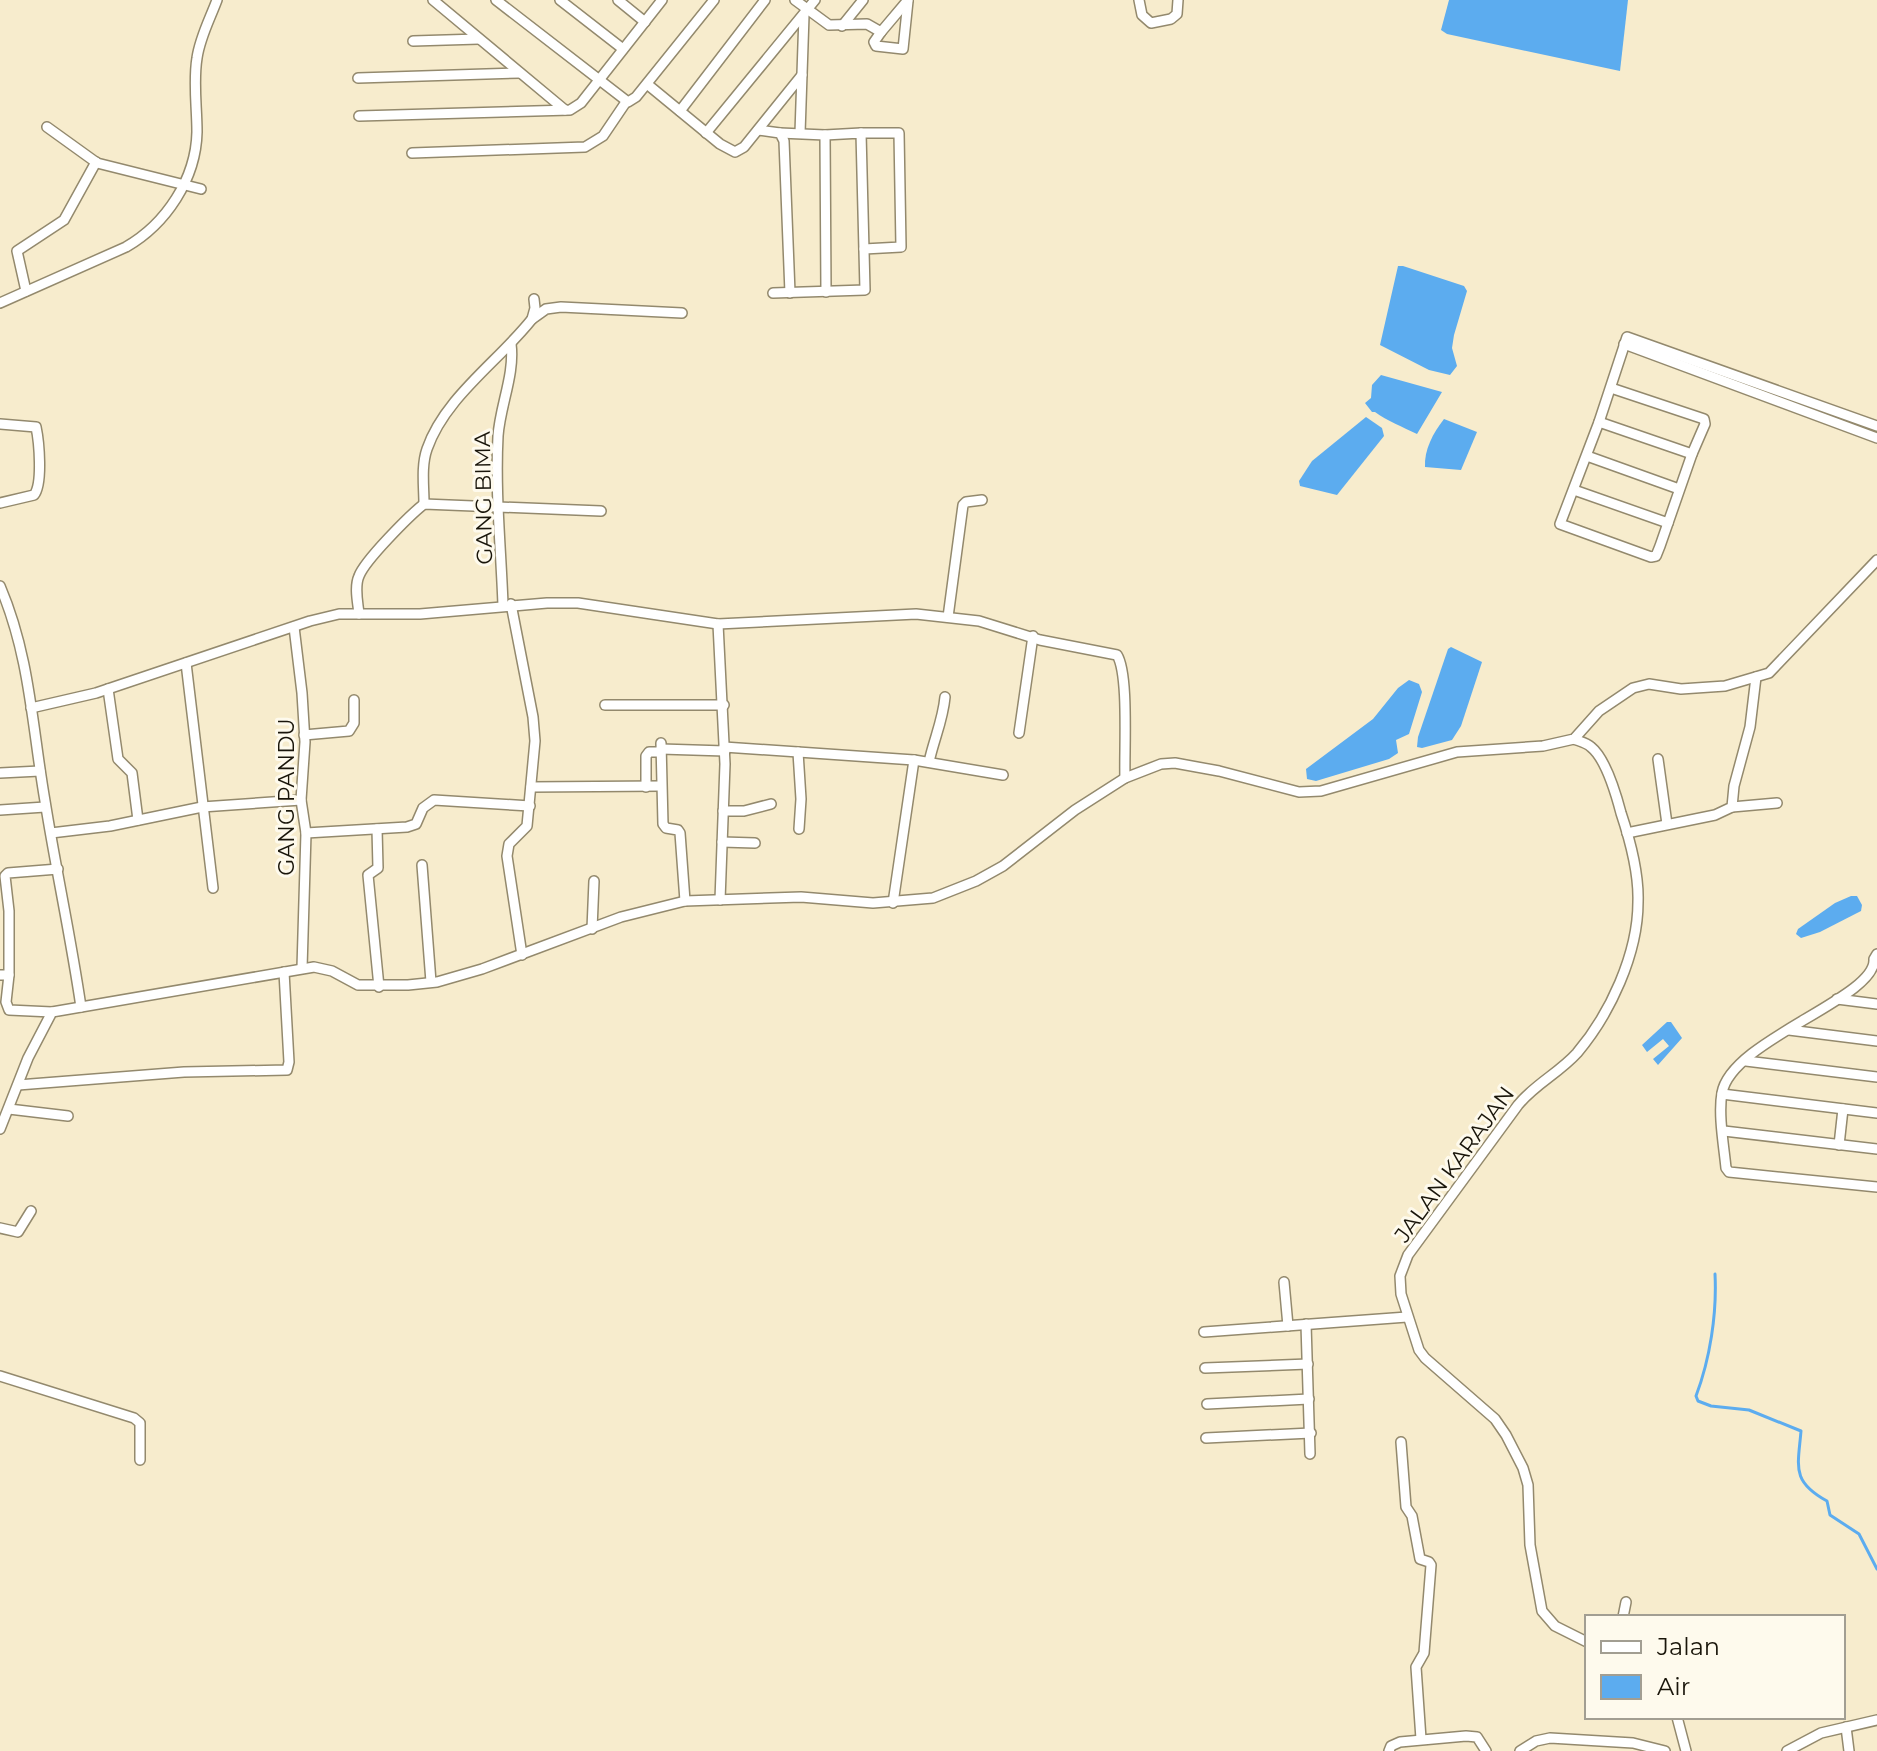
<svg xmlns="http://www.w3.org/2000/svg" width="1877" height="1751" font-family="Montserrat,sans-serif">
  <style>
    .water { fill: #5cacef }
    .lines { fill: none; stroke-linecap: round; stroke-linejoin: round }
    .stream { stroke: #5cacef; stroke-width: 3 }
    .minor-casing { stroke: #93896d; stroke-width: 12 }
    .minor { stroke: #fff; stroke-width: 9 }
    .labels { text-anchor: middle; stroke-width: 6; stroke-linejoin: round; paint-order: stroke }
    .street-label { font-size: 22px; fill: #19150a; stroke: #fefaed }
  </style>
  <rect width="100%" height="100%" fill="#f7eccd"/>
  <g class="water">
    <polygon points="1449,0 1628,0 1620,71 1447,34 1441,30"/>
    <polygon points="1398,266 1403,266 1464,286 1467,291 1454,335 1452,348 1457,366 1450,375 1429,370 1380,345"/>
    <path d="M1381 375 1442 392 1417 434C1403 427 1387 421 1375 412H1372L1365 403 1371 398 1372 385Z"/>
    <polygon points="1366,417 1382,428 1384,436 1337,495 1300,486 1299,481 1312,461"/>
    <path d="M1444 419 1477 432 1461 470 1425 467C1424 450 1433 433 1444 419Z"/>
    <polygon points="1451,647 1482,662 1461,726 1452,740 1422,748 1417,747 1418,737 1448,649"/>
    <polygon points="1409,680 1419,684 1422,692 1409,734 1396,740 1398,753 1389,759 1316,781 1307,779 1306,769 1373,719 1398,688"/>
    <polygon points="1851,896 1857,896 1862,905 1861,911 1820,932 1801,938 1796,934 1798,929 1835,903"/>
    <polygon points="1667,1022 1671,1022 1682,1038 1658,1065 1653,1059 1669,1046 1663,1039 1647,1052 1642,1045"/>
  </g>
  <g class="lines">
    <path class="stream" d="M1715 1274C1717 1314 1710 1359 1696 1396L1698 1401 1711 1406 1749 1410 1801 1431C1798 1467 1791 1481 1827 1501L1830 1515 1859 1534 1877 1569"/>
    <g class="minor-casing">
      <g id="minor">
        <polyline points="433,0 565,110"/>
        <polyline points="496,0 628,102 636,97 714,0"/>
        <polyline points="560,0 623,49"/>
        <polyline points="618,0 645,22"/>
        <polyline points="795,0 829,25 867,24 881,32 908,0"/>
        <polyline points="1139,0 1142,15 1151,23 1171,19 1177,14 1178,0"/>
        <polyline points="842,26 863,0"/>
        <polyline points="881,32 874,42 876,46 903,49 908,1"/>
        <polyline points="413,41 479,39"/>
        <polyline points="358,78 520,73"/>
        <polyline points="647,84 720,144 735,152 744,147 802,75"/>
        <polyline points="680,111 765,0"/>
        <polyline points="359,116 570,110 581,103 662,0"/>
        <polyline points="47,127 97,163 201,189"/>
        <polyline points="758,130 780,133 784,141 790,293"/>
        <polyline points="706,133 815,0"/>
        <polyline points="800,133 804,15"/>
        <polyline points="861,133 899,133 901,247 864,249"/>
        <polyline points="825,135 826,292"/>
        <polyline points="412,153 585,147 603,136 626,102"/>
        <polyline points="26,291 17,251 64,220 96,162"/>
        <polyline points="773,293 865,290 861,133 825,135 780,133"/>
        <path d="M0 303 126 247C166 224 196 179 197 132 197 107 193 82 197 58 200 37 210 19 217 0"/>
        <polyline points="532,319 546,309 561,307 682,313"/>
        <polyline points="1624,344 1877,438"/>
        <polyline points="1611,388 1704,419 1705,424 1692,454 1660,546 1656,556 1651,557 1560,524 1599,422 1627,337 1877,426"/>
        <polyline points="1599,422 1692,454"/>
        <path d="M0 424 36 427C39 441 43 484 34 495L0 503"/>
        <polyline points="1587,456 1679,489"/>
        <polyline points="1574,490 1668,523"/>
        <path d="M424 504C424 487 421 466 427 449 445 397 499 361 532 319L535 308 534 299"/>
        <path d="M0 586C30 656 32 726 45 801 56 870 71 938 81 1007"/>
        <polyline points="511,604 533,717 535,741 527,826 509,844 507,856 522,955"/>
        <path d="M503 605C501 549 495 492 498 436 500 406 515 374 511 344"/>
        <path d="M359 614C358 603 354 587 359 576 365 560 410 515 424 504L601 511"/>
        <polyline points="948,617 963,505 966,502 982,500"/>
        <polyline points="718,624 725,764 720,900"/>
        <polyline points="294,627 302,693 305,742 301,800 306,833 302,968"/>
        <polyline points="186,663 213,888"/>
        <polyline points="108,689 118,759 132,773 138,820"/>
        <polyline points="605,705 724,705"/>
        <path d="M31 708 96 693 310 621 339 614H420L547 603H578L718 624 916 614 979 621 1040 640 1117 655C1129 674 1124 751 1125 778"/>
        <polyline points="1019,733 1033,636"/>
        <polyline points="304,735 349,731 354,723 354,700"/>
        <path d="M1574 739C1579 741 1587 743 1591 747 1606 759 1616 794 1621 813 1630 840 1639 874 1638 902 1638 954 1610 1014 1577 1053 1559 1073 1535 1084 1518 1105L1408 1255 1400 1276 1401 1294 1419 1350 1425 1358 1495 1419 1506 1435 1523 1468 1528 1485 1530 1545 1542 1611 1555 1626 1587 1642"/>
        <polyline points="661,743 663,824 666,828 678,830 680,833 685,901"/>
        <polyline points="724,747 914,760 1003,775"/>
        <polyline points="661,749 725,751"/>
        <polyline points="798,752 801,799 799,829"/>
        <polyline points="1658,759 1667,824"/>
        <path d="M929 762C934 739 943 720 945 697"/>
        <polyline points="0,773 40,771"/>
        <polyline points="531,787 661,786"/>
        <polyline points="646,787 646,756 649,752 661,752"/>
        <polyline points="1732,807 1777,803"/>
        <polyline points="0,810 45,807"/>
        <polyline points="723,811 744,811 771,804"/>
        <polyline points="377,829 378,868 368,875 379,987"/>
        <polyline points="51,833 110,826 202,807 301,800"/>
        <polyline points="306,833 407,827 416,824 423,808 434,800 530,806"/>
        <polyline points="1627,833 1715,815 1732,807 1734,786 1750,727 1756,677"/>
        <polyline points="722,842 755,843"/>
        <polyline points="422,865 431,982"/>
        <polyline points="893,903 914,760"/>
        <polyline points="592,929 594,881"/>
        <path d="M1877 954 1874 959C1877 998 1731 1040 1722 1093 1718 1114 1724 1147 1726 1168L1729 1172 1877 1187"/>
        <polyline points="0,975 9,975 6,1002 9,1010 52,1012"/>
        <polyline points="9,975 9,911 5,876 8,873 58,869"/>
        <polyline points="1837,999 1877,1004"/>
        <polyline points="1789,1030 1877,1041"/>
        <polyline points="1746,1061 1877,1077"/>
        <polyline points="18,1085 184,1072 287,1070 289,1062 284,972"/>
        <polyline points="1722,1094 1877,1113"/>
        <polyline points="9,1109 68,1116"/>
        <polyline points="0,1129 28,1058 52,1012 314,967 332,971 358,985 408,985 437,982 482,969 621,917 685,901 801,897 873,903 933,898 976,881 1003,866 1075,810 1125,778 1161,764 1175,763 1219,771 1299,792 1321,791 1457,752 1543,746 1574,739 1599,711 1633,688 1649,684 1681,689 1725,686 1769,673 1877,560"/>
        <polyline points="1724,1131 1877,1149"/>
        <polyline points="1839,1145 1843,1109"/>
        <polyline points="0,1228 18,1232 31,1211"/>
        <polyline points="1284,1282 1288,1326"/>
        <polyline points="1306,1324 1310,1454"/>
        <polyline points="1204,1332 1407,1317"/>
        <polyline points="1205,1368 1308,1364"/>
        <polyline points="0,1376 134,1418 140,1423 140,1460"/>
        <polyline points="1207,1404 1309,1399"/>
        <polyline points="1206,1438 1311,1433"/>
        <polyline points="1401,1442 1406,1507 1412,1516 1420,1559 1429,1562 1431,1565 1424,1653 1416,1667 1421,1739"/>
        <polyline points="1623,1617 1626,1602"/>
        <polyline points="1677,1717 1686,1751"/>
        <polyline points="1846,1727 1849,1751"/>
        <polyline points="1389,1751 1391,1746 1400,1742 1466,1736 1477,1737 1486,1751"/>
        <polyline points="1520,1751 1536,1741 1550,1738 1633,1743 1665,1751"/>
        <polyline points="1787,1751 1821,1733 1877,1720"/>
      </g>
    </g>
    <use href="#minor" class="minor"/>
  </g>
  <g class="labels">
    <g class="street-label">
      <text transform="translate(483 498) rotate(-91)" y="8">GANG BIMA</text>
      <text transform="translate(286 797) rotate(-90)" y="8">GANG PANDU</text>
      <text transform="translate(1454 1164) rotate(-54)" y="8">JALAN KARAJAN</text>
    </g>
  </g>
  <rect x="1585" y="1615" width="260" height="104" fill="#fefaed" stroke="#a29e92" stroke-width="2"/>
  <rect x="1601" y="1641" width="40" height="12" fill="#ffffff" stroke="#a29e92" stroke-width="2"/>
  <text x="1657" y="1655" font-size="24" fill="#19150a">Jalan</text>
  <rect x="1601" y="1675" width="40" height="24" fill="#5cacef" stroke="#a29e92" stroke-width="2"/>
  <text x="1657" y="1695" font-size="24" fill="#19150a">Air</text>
</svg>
